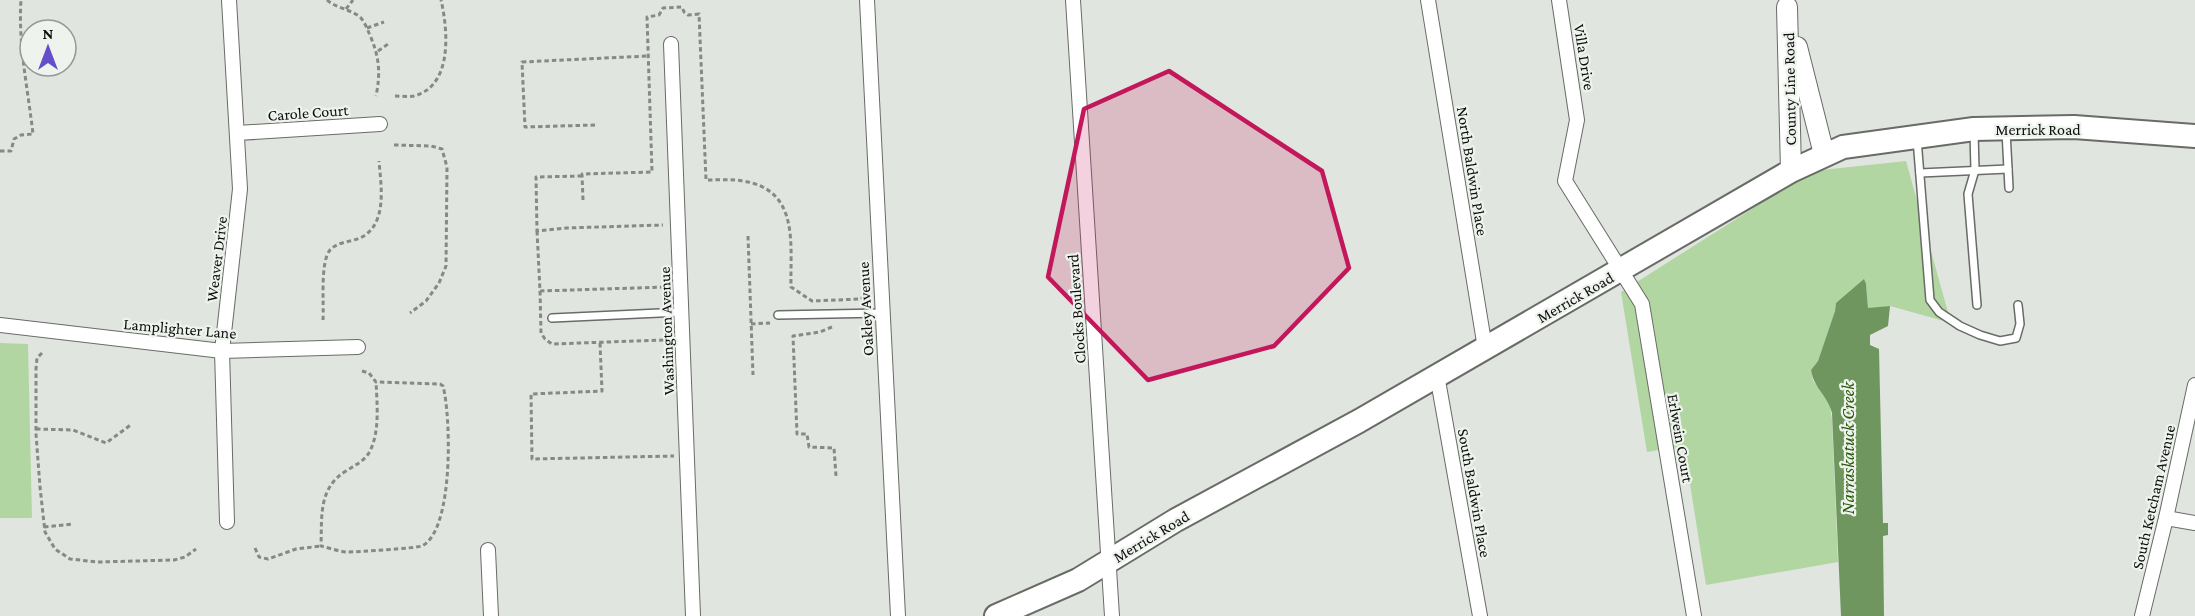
<svg xmlns="http://www.w3.org/2000/svg" width="2195" height="616" font-family="'Crimson Pro',serif">
  <style>
    .green { fill: #b1d6a2 }
    .water { fill: #709660 }
    .lines { fill: none; stroke-linecap: round; stroke-linejoin: round }
    .service-casing { stroke: #686b66; stroke-width: 10 }
    .minor-casing { stroke: #686b66; stroke-width: 16 }
    .secondary-casing { stroke: #686b66; stroke-width: 22 }
    .primary-casing { stroke: #686b66; stroke-width: 26 }
    .path { stroke: #868985; stroke-width: 3; stroke-dasharray: 4.5 3; stroke-linecap: butt }
    .service { stroke: #fff; stroke-width: 7 }
    .minor { stroke: #fff; stroke-width: 14 }
    .secondary { stroke: #fff; stroke-width: 20 }
    .primary { stroke: #fff; stroke-width: 22 }
    .marked { fill: #c2185b; fill-opacity: 0.2; stroke: #c2185b; stroke-width: 4.5; stroke-linejoin: round }
    .labels { text-anchor: middle; stroke-width: 4.5; stroke-linejoin: round; paint-order: stroke }
    .street-label { font-size: 16px; fill: #0d0e0d; stroke: #eef3ed }
    .water-label { font-size: 18px; font-style: italic; fill: #275807; stroke: #eef3ed }
  </style>
  <rect width="100%" height="100%" fill="#e1e5e0"/>
  <g class="green">
    <polygon points="1906,161 1951,323 1890,306 1868,309 1866,284 1836,303 1835,311 1818,361 1811,370 1813,381 1829,400 1832,420 1838,562 1706,585 1684,446 1647,452 1621,292 1812,171"/>
    <polygon points="0,343 28,344 32,518 0,518"/>
  </g>
  <path class="water" d="M1864 279 1866 284 1868 308 1890 306 1888 326 1870 335V345L1879 349 1883 523H1888V535L1883 536 1884 616H1841L1832 413C1827 394 1814 389 1811 370L1818 361 1835 311 1836 303Z"/>
  <g class="lines">
    <g class="service-casing">
      <g id="service">
        <polyline points="2006,131 2009,188"/>
        <polyline points="1974,132 1975,170 1968,194 1977,305"/>
        <polyline points="1917,139 1930,300 1939,312 1960,326 1980,335 2000,341 2016,338 2020,324 2018,305"/>
        <polyline points="1920,173 2008,169"/>
        <polyline points="778,315 882,313"/>
        <polyline points="552,318 681,312"/>
      </g>
    </g>
    <g class="minor-casing">
      <g id="minor">
        <polyline points="867,0 898,616"/>
        <polyline points="1073,0 1112,616"/>
        <polyline points="1428,0 1485,348"/>
        <polyline points="1559,0 1577,120 1565,181 1642,304 1694,616"/>
        <polyline points="671,44 693,616"/>
        <polyline points="238,133 380,124"/>
        <polyline points="0,325 222,351 358,347"/>
        <polyline points="1437,375 1480,616"/>
        <polyline points="2166,518 2195,523"/>
        <polyline points="227,522 222,351 240,189 229,0"/>
        <polyline points="488,550 491,616"/>
        <polyline points="2142,616 2166,518 2195,385"/>
      </g>
    </g>
    <g class="secondary-casing">
      <g id="secondary">
        <polyline points="1787,7 1791,171"/>
        <polyline points="1797,47 1824,154"/>
      </g>
    </g>
    <g class="primary-casing">
      <polyline id="primary" points="996,616 1078,580 1176,520 1359,421 1791,171 1843,147 1974,129 2074,127 2195,136"/>
    </g>
    <g class="path">
      <path d="M327 0C336 8 350 9 360 17 364 21 367 28 369 33 379 55 381 72 376 96"/>
      <polyline points="346,9 353,0"/>
      <polyline points="367,28 384,22"/>
      <polyline points="378,51 388,44"/>
      <path d="M395 96C401 96 408 97 414 96 453 86 448 30 441 0"/>
      <polyline points="595,125 525,127 522,62 648,56"/>
      <polyline points="394,145 431,146 442,149 447,167 446,266 439,283 426,301 410,313"/>
      <path d="M0 151H11L14 139 21 135 33 134C28 90 18 44 21 0"/>
      <polyline points="582,176 536,177 537,231 566,228 663,225"/>
      <path d="M583 200 582 174 652 172 647 17 659 15 663 8 682 7 684 12 688 15 699 14 706 180C718 180 731 179 743 181 800 190 790 244 791 287L812 301 861 299 867 293"/>
      <polyline points="537,231 540,291 666,287"/>
      <polyline points="748,236 753,375"/>
      <polyline points="540,291 541,333 545,339 552,344 664,340"/>
      <path d="M323 320C324 303 320 262 330 250 337 242 350 242 360 238 388 225 381 186 379 161"/>
      <polyline points="751,324 770,323"/>
      <polyline points="832,327 820,332 793,336 797,434 807,434 809,447 834,448 836,476"/>
      <polyline points="600,343 602,391 531,394 532,459 674,456"/>
      <polyline points="42,353 37,358 36,369 36,434 40,487 45,532 55,549 70,559 98,562 174,560 185,557 196,549"/>
      <path d="M362 371 369 373 376 382 440 384 443 386C451 416 454 530 422 546 417 548 357 552 348 552 340 552 330 548 321 546 322 517 318 488 346 471 355 465 365 461 370 451 380 431 377 403 376 382"/>
      <polyline points="36,429 73,430 106,443 132,424"/>
      <polyline points="44,527 73,524"/>
      <polyline points="255,548 259,557 268,559 296,549 321,546"/>
    </g>
    <use href="#service" class="service"/>
    <use href="#minor" class="minor"/>
    <use href="#secondary" class="secondary"/>
    <use href="#primary" class="primary"/>
  </g>
  <path class="marked" d="M1169 71 1322 171 1349 268 1274 346 1148 380 1048 277 1084 109Z"/>
  <g class="labels">
    <g class="street-label">
      <text transform="translate(1585 57) rotate(81)" y="6">Villa Drive</text>
      <text transform="translate(1789 89) rotate(-91)" y="6">County Line Road</text>
      <text transform="translate(308 112) rotate(-4)" y="6">Carole Court</text>
      <text x="2038" y="135">Merrick Road</text>
      <text transform="translate(1473 171) rotate(81)" y="6">North Baldwin Place</text>
      <text transform="translate(216 259) rotate(-83)" y="6">Weaver Drive</text>
      <text transform="translate(1575 297) rotate(-30)" y="6">Merrick Road</text>
      <text transform="translate(865 309) rotate(-93)" y="6">Oakley Avenue</text>
      <text transform="translate(1076 309) rotate(-94)" y="6">Clocks Boulevard</text>
      <text transform="translate(180 328) rotate(5)" y="6">Lamplighter Lane</text>
      <text transform="translate(666 331) rotate(-92)" y="6">Washington Avenue</text>
      <text transform="translate(1681 438) rotate(80)" y="6">Erlwein Court</text>
      <text transform="translate(1475 493) rotate(80)" y="6">South Baldwin Place</text>
      <text transform="translate(2153 497) rotate(-77)" y="6">South Ketcham Avenue</text>
      <text transform="translate(1151 536) rotate(-31)" y="6">Merrick Road</text>
    </g>
    <g class="water-label">
      <text transform="translate(1848 448) rotate(-90)" y="6">Narraskatuck Creek</text>
    </g>
  </g>
  <g transform="translate(48 48)"><circle r="28" fill="#eef3ed" stroke="#949793" stroke-width="1.5"/>
  <path d="M0-4.5L10 22L0 15L-10 22Z" fill="#654fc8"/>
  <text y="-9" font-size="16" font-weight="bold" text-anchor="middle" fill="#0d0e0d">N</text>
  </g>
</svg>
